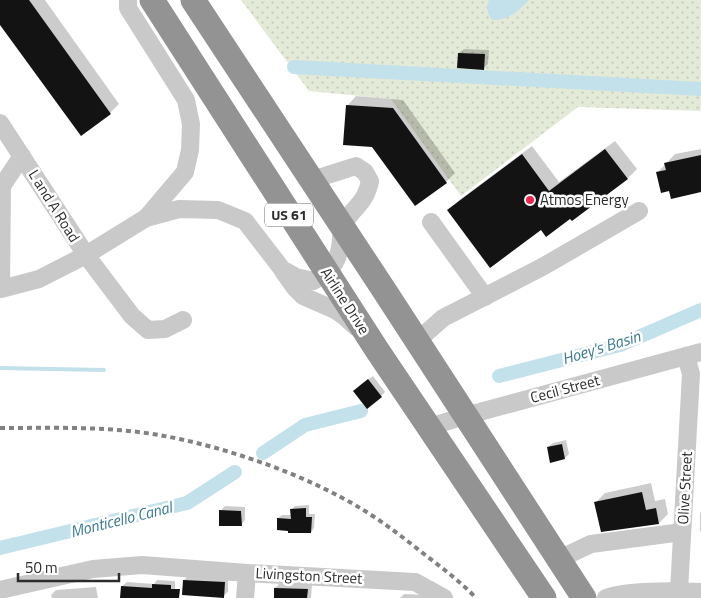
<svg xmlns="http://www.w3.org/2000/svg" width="701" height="598" font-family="'Titillium Web',sans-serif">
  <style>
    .grass { fill: url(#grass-dots) }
    .water { fill: #c3e1eb }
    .shadow { fill: #0003 }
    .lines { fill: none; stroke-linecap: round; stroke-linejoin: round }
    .stream { stroke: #c3e1eb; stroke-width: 4 }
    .canal { stroke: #c3e1eb; stroke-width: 14 }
    .building { fill: #131313 }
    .minor { stroke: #c9c9c9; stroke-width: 18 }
    .highway { stroke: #939393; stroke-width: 25 }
    .rail { stroke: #818181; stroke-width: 4; stroke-dasharray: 5 4; stroke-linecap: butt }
    .poi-dot { fill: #eb264e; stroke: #fff; stroke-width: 2 }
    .labels { text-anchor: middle; stroke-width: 5; stroke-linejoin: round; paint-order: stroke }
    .shield { fill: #fff; stroke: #6b6b6b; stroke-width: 1 }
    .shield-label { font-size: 14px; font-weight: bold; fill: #2c2c2c }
    .poi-label { font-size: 15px; fill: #2c2c2c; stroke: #fff; text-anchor: start }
    .street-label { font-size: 15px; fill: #2c2c2c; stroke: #fff }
    .water-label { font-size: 16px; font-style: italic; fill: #387990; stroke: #fff }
  </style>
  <defs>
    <pattern id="grass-dots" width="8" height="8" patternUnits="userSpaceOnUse" patternTransform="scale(1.25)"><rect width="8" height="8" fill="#e4ead8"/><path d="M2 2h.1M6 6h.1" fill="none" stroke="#c4c9ba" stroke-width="1.8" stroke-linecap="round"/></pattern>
  </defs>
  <rect width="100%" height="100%" fill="#fff"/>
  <polygon class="grass" points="241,0 701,0 701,111 578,107 461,196 391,99 309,91"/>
  <path class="water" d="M489 0H529C518 11 509 20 493 20 487 15 486 7 489 0Z"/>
  <g class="shadow">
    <polygon points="0,0 45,0 119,104 110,113 0,22"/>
    <polygon points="464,49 489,50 488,64 484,68 459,53"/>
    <polygon points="356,96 403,100 455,173 446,182 347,106"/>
    <polygon points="615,141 637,169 628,178 573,219 571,217 541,228 449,210 458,201 532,146 559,182"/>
    <polygon points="701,149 701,191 670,190 658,172 675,154"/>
    <polygon points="373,376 385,392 381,396 359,386"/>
    <polygon points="566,440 569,454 565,458 548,447 553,443"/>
    <polygon points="651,483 655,501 665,499 668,514 659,523 596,502 605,493"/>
    <polygon points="309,505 309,514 315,514 314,528 311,532 278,518 282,515 292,515 292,509 295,506"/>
    <polygon points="225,506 245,507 245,520 241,525 220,511"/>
    <polygon points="701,512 701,531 700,531 700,513"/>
    <polygon points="188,576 228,578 228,592 223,596 184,580"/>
    <polygon points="157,580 175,581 175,594 171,598 122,598 122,586 127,582 154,584"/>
    <polygon points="281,582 312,584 311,598 275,598 275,588"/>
    <polygon points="96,587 98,598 52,598 51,595 56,590"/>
    <polygon points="404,594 429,595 434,598 400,598"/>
  </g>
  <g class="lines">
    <polyline class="stream" points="0,368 104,370"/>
    <g class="canal">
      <polyline points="294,67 701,89"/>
      <polyline points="499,376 620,345 701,310"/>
      <polyline points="263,453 305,425 361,411"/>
      <polyline points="0,548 187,503 235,472"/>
    </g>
  </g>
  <g class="building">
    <polygon points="0,0 29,0 111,114 81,136 0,25"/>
    <polygon points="458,53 485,54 484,70 457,68"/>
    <polygon points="346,105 393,108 447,183 415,206 372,147 343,145"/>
    <polygon points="605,149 628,179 572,221 570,219 546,237 541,230 490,268 447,210 522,154 549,191"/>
    <polygon points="701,155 701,192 671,199 669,191 661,193 656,172 666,170 664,163"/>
    <polygon points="368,379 382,397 367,409 353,391"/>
    <polygon points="562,444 565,459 550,463 547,447"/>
    <polygon points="642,492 646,510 656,508 659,524 601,532 594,502"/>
    <polygon points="306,508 306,517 312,517 311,533 288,533 288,531 277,530 277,518 291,519 290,509"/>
    <polygon points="219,510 241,511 242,526 219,526"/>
    <polygon points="183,580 225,582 224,598 182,595"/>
    <polygon points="152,584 171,585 171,589 180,589 179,598 120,598 121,586 152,588"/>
    <polygon points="274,588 308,589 307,598 274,598"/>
  </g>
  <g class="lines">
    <g class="minor">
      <polyline points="128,0 128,8 186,100 191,124 190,150 185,172 146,218"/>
      <path d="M0 123 86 255 146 218 179 209 218 210 245 221 282 269 296 277 313 281C332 272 340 260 341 238 342 233 341 227 344 223 355 206 366 202 370 181L365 172 356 166 312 180"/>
      <polyline points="22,156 2,186 1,289 39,279 86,255 132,316 148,330 165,329 183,320"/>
      <polyline points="431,222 485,297"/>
      <polyline points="283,271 295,288 303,296 335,310 345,317 356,327"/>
      <polyline points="417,341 443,318 544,266 639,211"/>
      <polyline points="429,427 465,416 701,352"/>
      <polyline points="559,559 591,544 682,532"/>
      <polyline points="0,590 93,569 142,565 247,573 415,582 444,598"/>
      <polyline points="679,591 691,374 686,356"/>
      <polyline points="245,598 247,573"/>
      <path d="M606 598C629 590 676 591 701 592"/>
    </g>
    <g class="highway">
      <polyline points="152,0 377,350 544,598"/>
      <polyline points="193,0 384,290 584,598"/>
    </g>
    <path class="rail" d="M0 428C53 428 107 426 159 435 227 447 307 475 365 511 386 524 405 539 424 554 442 568 460 581 476 598"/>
  </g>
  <circle class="poi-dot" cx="530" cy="200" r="5"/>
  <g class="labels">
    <rect class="shield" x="265" y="203.5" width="48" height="23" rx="4"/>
    <g class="shield-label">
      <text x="289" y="220">US 61</text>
    </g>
    <g class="poi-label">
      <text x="540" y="205">Atmos Energy</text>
    </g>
    <g class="street-label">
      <text transform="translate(54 206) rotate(58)" y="5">L and A Road</text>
      <text transform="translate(345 301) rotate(57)" y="5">Airline Drive</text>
      <text transform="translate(565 389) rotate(-15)" y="5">Cecil Street</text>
      <text transform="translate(685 488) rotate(-87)" y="5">Olive Street</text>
      <text transform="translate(309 576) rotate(3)" y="5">Livingston Street</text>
    </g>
    <g class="water-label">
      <text transform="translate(601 347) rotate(-17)" y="6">Hoey's Basin</text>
      <text transform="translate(121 519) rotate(-14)" y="6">Monticello Canal</text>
    </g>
  </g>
  <path d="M18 573v8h101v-8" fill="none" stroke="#2c2c2c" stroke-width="2.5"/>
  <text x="25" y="573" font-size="15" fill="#2c2c2c" stroke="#ffffff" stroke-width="4" paint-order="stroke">50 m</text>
</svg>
